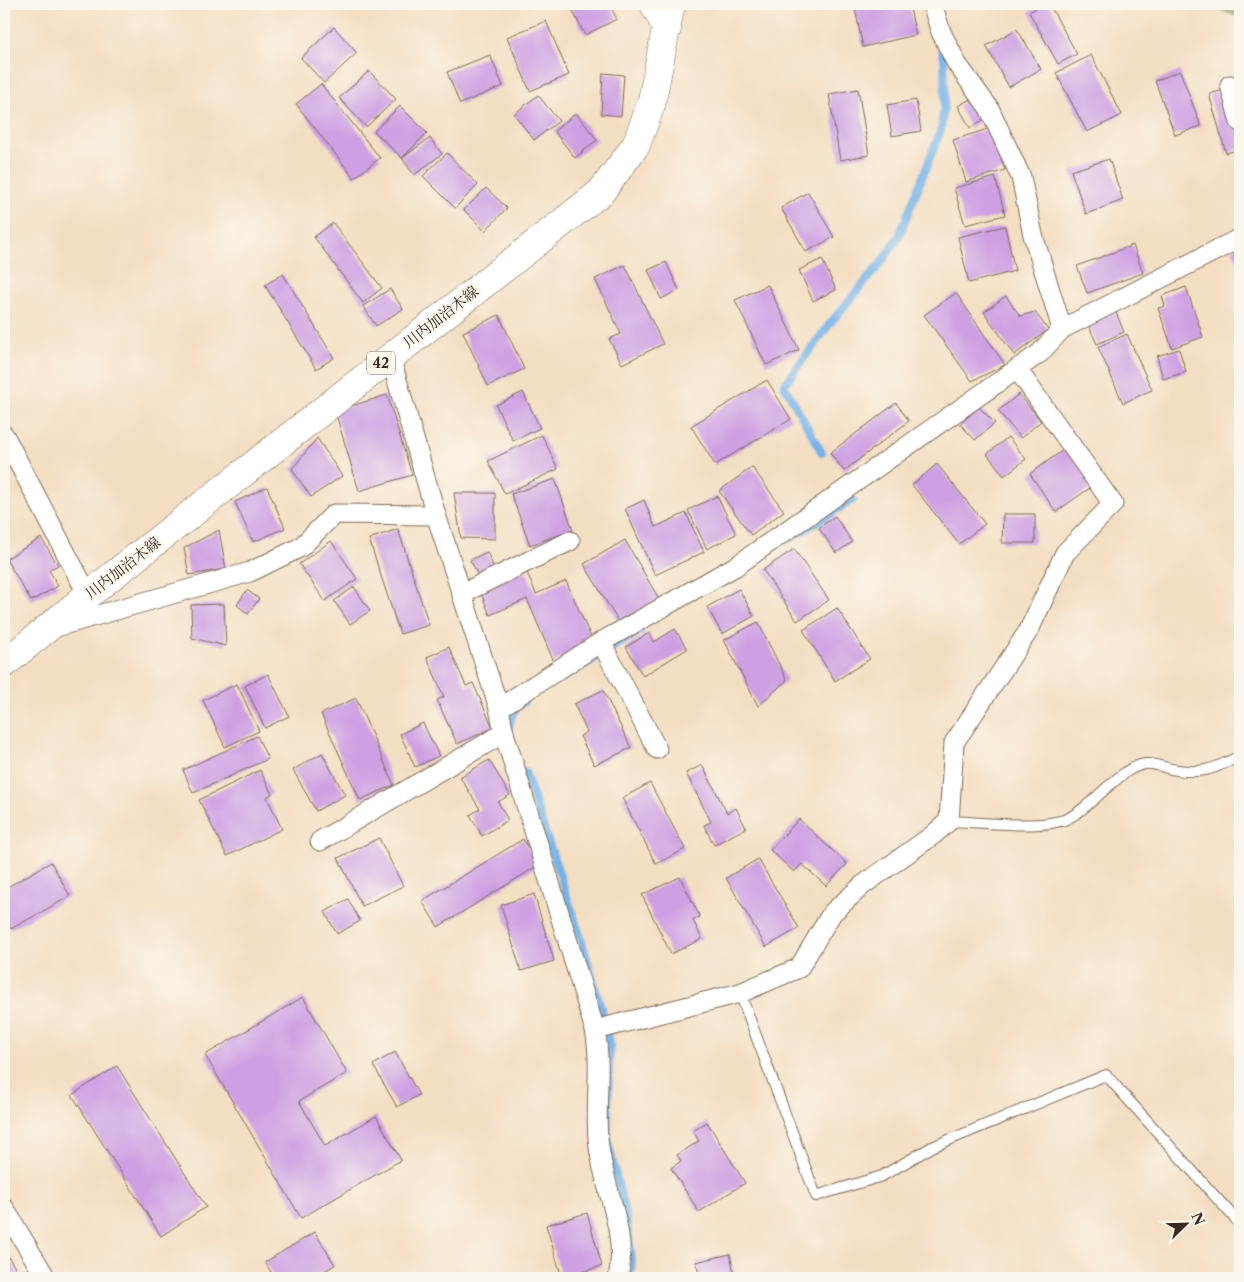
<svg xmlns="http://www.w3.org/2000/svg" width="1244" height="1282" font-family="'Libre Caslon Text','Noto Serif JP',serif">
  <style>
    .forest { fill: #7eaa62; stroke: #5c6a40 }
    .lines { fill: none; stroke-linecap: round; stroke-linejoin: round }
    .stream { stroke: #76b2e8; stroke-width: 8 }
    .building { fill: #cda0e3 }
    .lane-casing { stroke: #7c6957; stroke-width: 12 }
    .street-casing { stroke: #7c6957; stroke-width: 21 }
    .secondary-casing { stroke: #7c6957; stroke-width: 29 }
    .primary-casing { stroke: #7c6957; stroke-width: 29 }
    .lane { stroke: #fff; stroke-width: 10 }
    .street { stroke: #fff; stroke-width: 19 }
    .secondary { stroke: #fff; stroke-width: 28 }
    .primary { stroke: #fff; stroke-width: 28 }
    .labels { text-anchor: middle; stroke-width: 4.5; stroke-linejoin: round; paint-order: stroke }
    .shield { fill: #fbf7ec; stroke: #75685c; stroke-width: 1 }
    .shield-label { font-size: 14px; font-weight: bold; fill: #3b2a1e }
    .street-label { font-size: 15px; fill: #3b2a1e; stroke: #fbf7ec }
  </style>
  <rect width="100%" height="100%" fill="#fbf7ec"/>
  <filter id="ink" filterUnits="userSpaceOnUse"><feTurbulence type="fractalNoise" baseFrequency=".02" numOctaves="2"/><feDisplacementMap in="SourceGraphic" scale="10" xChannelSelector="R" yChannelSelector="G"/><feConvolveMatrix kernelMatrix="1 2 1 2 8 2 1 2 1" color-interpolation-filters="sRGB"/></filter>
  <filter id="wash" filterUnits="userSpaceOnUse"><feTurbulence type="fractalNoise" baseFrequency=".0096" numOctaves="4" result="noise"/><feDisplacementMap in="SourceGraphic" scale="20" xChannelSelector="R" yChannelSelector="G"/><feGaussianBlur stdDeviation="1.12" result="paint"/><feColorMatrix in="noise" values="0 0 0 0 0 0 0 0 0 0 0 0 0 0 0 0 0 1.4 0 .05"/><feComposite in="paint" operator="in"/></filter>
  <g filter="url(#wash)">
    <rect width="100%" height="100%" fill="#f4dec2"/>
    <polygon class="forest" points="1207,4 1240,4 1240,18"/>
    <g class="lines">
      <g class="stream">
        <polyline points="822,453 784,385 832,321 882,262 899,236 941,130 945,96 944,58 942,50"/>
        <polyline points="791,538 853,500"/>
        <polyline points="561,679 641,630"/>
        <path d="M510 725C510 715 515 708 524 702"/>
        <polyline points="525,772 579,932 602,1011 610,1047 607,1137 627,1223 632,1260 630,1278"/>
      </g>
    </g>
    <g id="blocks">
      <g class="building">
        <polygon points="575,4 609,4 617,19 585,35 570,6"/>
        <polygon points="854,4 909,4 916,35 863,47"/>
        <polygon points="1043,4 1049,4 1077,54 1058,64 1029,12"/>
        <polygon points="546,21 569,75 530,91 507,37"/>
        <polygon points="334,27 357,53 324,83 301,58"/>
        <polygon points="1017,29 1041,69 1009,87 986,46"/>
        <polygon points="490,55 503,86 460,104 447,72"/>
        <polygon points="1091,55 1122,115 1087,132 1056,73"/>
        <polygon points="369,71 396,99 366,127 339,98"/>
        <polygon points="1180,71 1201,126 1175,135 1155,81"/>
        <polygon points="603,73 624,75 621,116 601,114"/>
        <polygon points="321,84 380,158 354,178 296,104"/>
        <polygon points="858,89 869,155 840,160 829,94"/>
        <polygon points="1228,89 1240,134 1240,149 1226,153 1209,94"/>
        <polygon points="538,95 559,121 534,140 514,114"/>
        <polygon points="974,97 986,118 970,128 958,106"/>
        <polygon points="916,100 921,131 892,136 887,105"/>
        <polygon points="400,106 427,133 402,158 430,138 442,154 414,175 402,158 374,131"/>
        <polygon points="576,113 597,140 575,158 554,131"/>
        <polygon points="991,128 1005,170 966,182 953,140"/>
        <polygon points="447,153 478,185 455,208 423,176"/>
        <polygon points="1109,159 1123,200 1086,214 1071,171"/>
        <polygon points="995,177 1005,215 965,225 954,188"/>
        <polygon points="486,188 507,208 485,231 464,210"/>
        <polygon points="808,192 834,237 806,252 781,208"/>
        <polygon points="333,223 382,288 363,303 314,237"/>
        <polygon points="1005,226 1015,271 969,283 958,237"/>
        <polygon points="1133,245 1143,273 1087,293 1077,266"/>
        <polygon points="1240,245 1240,265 1232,250"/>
        <polygon points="822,259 836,290 813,301 799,270"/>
        <polygon points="666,262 679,290 661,299 648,270"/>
        <polygon points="625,265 663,344 622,364 609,339 621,334 595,279"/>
        <polygon points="283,274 334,358 316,369 265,285"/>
        <polygon points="768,285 799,350 766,365 735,300"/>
        <polygon points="1186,287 1203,337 1172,348 1158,308 1165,306 1162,296"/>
        <polygon points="390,289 403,309 376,326 363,306"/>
        <polygon points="956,293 1005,365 972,381 924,315"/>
        <polygon points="1006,296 1020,316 1035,312 1048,330 1014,355 984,312"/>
        <polygon points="1115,310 1124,332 1097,344 1087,322"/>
        <polygon points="499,315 524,369 488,386 463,332"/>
        <polygon points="1127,334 1152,390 1123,403 1098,347"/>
        <polygon points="1179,349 1186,372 1163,379 1157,356"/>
        <polygon points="767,380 791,419 715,465 691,426"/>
        <polygon points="523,392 540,428 513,441 496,405"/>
        <polygon points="1019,394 1041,421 1021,438 998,411"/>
        <polygon points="387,395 412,475 359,491 335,411"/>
        <polygon points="896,403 909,421 844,471 830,453"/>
        <polygon points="979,407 995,423 975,440 960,424"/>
        <polygon points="542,435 558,469 505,494 488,461"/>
        <polygon points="1008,437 1026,459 1004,476 987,454"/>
        <polygon points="317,438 342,476 311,497 292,469"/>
        <polygon points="1067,447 1094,485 1056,512 1030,474"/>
        <polygon points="937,464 985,524 959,544 912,485"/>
        <polygon points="752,467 784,511 751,535 719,491"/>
        <polygon points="555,479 573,530 530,545 511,494"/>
        <polygon points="267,487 285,528 253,542 235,502"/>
        <polygon points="454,493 495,493 495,539 461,538"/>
        <polygon points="717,496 736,534 707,549 688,510"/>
        <polygon points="644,500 655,527 686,513 704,552 655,575 625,509"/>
        <polygon points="1003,514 1035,514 1035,543 1002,543"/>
        <polygon points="835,516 852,542 836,553 819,528"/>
        <polygon points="398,529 429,625 400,634 369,539"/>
        <polygon points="219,530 226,569 189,575 184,548"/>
        <polygon points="41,538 58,565 49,570 58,586 31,601 6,559"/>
        <polygon points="625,540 659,599 619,623 584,564"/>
        <polygon points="331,541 357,579 325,601 299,564"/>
        <polygon points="794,549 829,600 797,621 763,570"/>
        <polygon points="487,552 494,568 478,575 470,560"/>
        <polygon points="526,570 536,594 566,581 594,644 554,662 527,599 490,615 480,591"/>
        <polygon points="354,587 370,611 350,624 334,601"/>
        <polygon points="739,589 754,616 722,634 707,607"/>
        <polygon points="247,590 259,599 248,614 237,605"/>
        <polygon points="224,604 226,646 192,638 191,605"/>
        <polygon points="837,608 870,659 835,681 803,630"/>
        <polygon points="758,622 787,680 758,706 724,640"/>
        <polygon points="675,629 687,649 643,676 626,647 649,633 654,642"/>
        <polygon points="449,647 466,686 473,683 493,728 457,744 437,700 444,697 427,657"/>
        <polygon points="268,674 289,716 265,728 245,686"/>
        <polygon points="237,684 259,731 225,747 203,700"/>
        <polygon points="603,690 631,748 594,765 580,736 587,732 574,704"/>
        <polygon points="356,698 394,785 360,800 321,714"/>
        <polygon points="423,723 439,756 415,767 400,734"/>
        <polygon points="257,736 268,759 193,793 183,770"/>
        <polygon points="322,753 345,795 316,811 293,770"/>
        <polygon points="489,760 510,795 498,802 508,820 482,836 470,815 480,809 460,777"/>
        <polygon points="702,765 727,813 736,808 746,828 714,845 704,825 711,822 686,773"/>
        <polygon points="260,770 272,794 267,797 282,829 227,856 199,800"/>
        <polygon points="650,783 685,849 656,864 622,798"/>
        <polygon points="799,819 847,864 826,886 802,864 794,872 770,850"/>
        <polygon points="379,838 403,886 362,906 338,858"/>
        <polygon points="523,839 539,865 438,927 422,901"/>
        <polygon points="758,859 799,928 766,947 726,878"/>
        <polygon points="51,862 70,896 11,929 4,916 4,889"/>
        <polygon points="680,877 700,917 693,920 702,939 671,954 642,895"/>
        <polygon points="534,894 554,961 521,971 501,905"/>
        <polygon points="348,899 360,921 337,934 325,912"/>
        <polygon points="303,997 347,1073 299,1101 325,1146 376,1116 401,1160 301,1218 205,1055"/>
        <polygon points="395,1052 419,1095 397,1107 373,1065"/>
        <polygon points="117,1066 206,1207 161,1236 72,1095"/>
        <polygon points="707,1122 745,1183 699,1212 671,1168 681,1161 677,1155 699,1141 693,1131"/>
        <polygon points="587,1213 602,1266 562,1278 546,1225"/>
        <polygon points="315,1232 335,1265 312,1278 275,1278 265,1262"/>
        <polygon points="4,1249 21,1278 4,1278"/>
        <polygon points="730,1254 735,1278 700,1278 696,1262"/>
      </g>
    </g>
  </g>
  <g filter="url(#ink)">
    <use href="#blocks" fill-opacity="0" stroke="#7c6957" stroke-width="1"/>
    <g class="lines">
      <g class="lane-casing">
        <g id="lane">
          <path d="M949 821C979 822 1037 829 1064 820 1091 810 1119 767 1145 764 1153 763 1164 767 1171 769 1201 775 1214 769 1240 756"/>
          <polyline points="740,993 816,1196 882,1176 932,1147 1106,1075 1240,1224"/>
        </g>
      </g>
      <g class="street-casing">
        <g id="street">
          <polyline points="932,4 941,32 957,64 989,108 1021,177 1033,235 1062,329"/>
          <polyline points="1230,85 1240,122"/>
          <path d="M390 356 436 515 499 708 504 733 595 1030C602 1066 595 1102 598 1138 601 1184 629 1232 618 1278"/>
          <polyline points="4,435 88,595"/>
          <polyline points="463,593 570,541"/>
          <polyline points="56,627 250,572 301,547 334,514 436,515"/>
          <polyline points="601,642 657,749"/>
          <polyline points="499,708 601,642 736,566 1040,353 1062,329 1240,238"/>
          <polyline points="320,841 504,733"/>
          <polyline points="595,1030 740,993 799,968 832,913 863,885 933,835 949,821 954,743 1029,630 1065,553 1113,504 1017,369"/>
          <polyline points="4,1208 46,1278"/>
        </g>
      </g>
      <g class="secondary-casing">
        <polyline id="secondary" points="654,4 667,29"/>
      </g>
      <g class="primary-casing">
        <polyline id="primary" points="4,664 88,595 601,192 636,145 651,105 671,4"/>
      </g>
      <use href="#lane" class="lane"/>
      <use href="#street" class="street"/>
      <use href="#secondary" class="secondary"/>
      <use href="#primary" class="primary"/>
    </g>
  </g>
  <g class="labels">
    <rect class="shield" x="367" y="351.5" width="28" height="23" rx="4"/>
    <g class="shield-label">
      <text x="381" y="368">42</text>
    </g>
    <g class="street-label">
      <text transform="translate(441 317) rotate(-38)" y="5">川内加治木線</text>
      <text transform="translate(123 568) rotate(-38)" y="5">川内加治木線</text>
    </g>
  </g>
  <rect width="1244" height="1282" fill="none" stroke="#fbf7ec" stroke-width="20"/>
  <g transform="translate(1186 1224) rotate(67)" stroke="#fbf7ec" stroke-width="4" paint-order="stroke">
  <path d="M0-4L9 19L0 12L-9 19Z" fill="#3b2a1e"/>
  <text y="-8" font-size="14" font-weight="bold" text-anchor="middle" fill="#3b2a1e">N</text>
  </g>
</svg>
